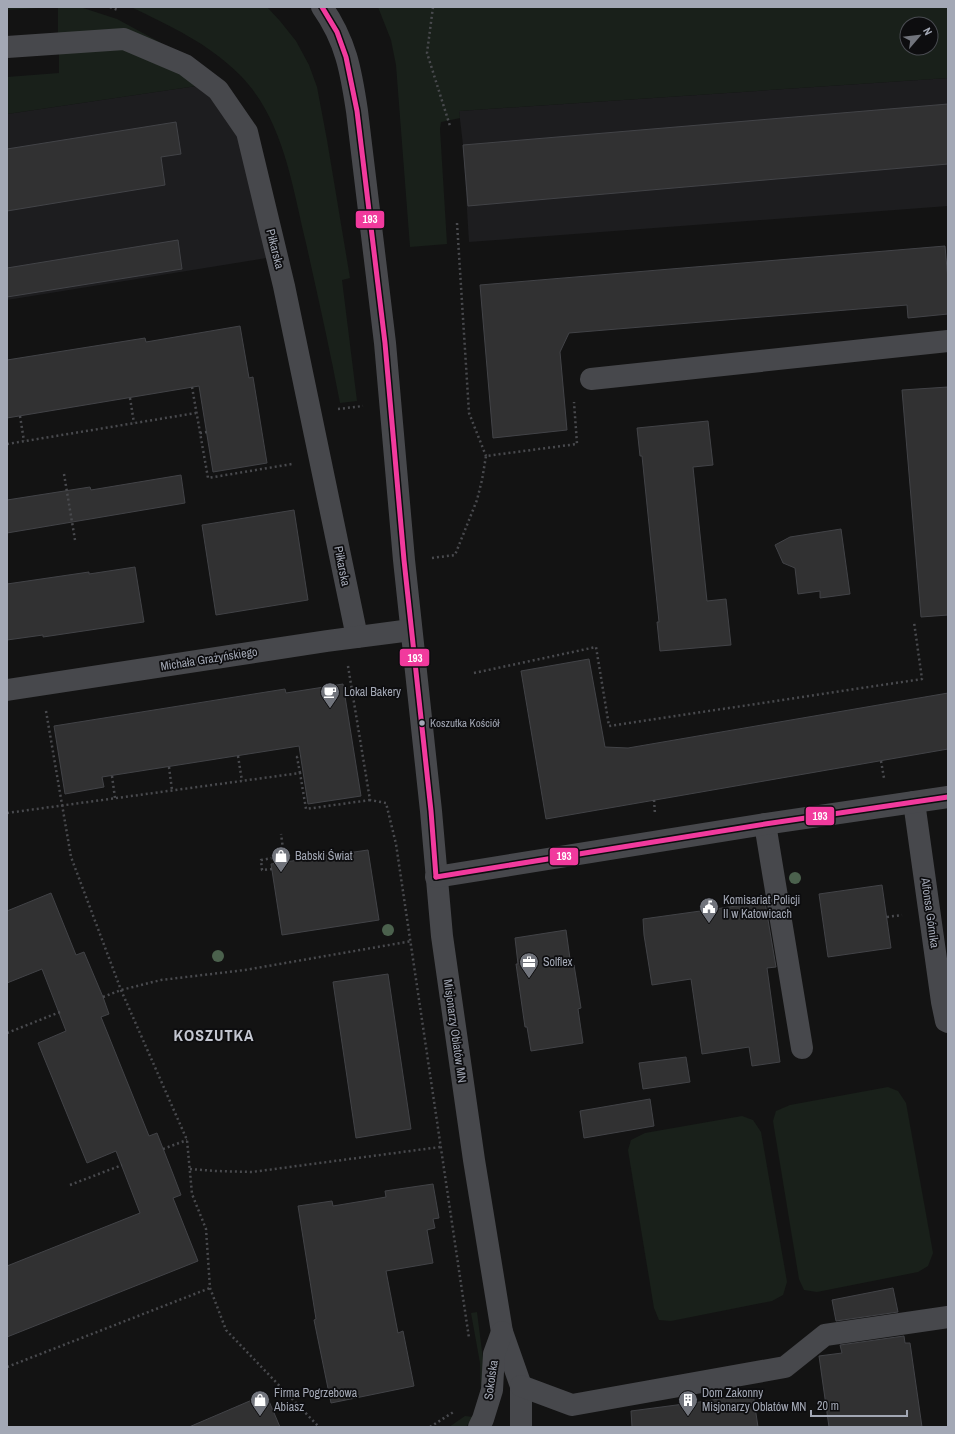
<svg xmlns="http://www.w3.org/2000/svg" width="955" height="1434" font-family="'Archivo Narrow',sans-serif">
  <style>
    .built { fill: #1d1d1f }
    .green { fill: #19201a; fill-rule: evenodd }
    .building { fill: #313132; stroke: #424347 }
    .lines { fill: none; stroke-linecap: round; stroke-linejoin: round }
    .path { stroke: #494a4e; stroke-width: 2.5; stroke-dasharray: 2 3; stroke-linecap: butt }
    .minor { stroke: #47484c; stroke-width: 22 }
    .bus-1-casing { stroke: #0d0d0f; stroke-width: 8 }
    .bus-1 { stroke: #f13a9d; stroke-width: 5 }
    .tree { fill: #4b614d }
    .bus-dot { fill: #a3a8b5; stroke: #0d0d0f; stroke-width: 1.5 }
    .labels { text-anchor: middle; stroke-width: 3.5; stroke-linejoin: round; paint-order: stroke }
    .bus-label { font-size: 11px; fill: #a3a8b5; stroke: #0d0d0f; text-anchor: start }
    .street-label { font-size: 12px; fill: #a3a8b5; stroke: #0d0d0f }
    .poi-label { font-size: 12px; fill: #a3a8b5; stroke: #0d0d0f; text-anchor: start }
    .district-label { font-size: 16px; font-weight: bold; letter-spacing: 1px; fill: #c4c7d1; stroke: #0d0d0f }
    .line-badge { stroke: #0d0d0f; stroke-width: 1.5 }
    .badge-label { font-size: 11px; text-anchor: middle; font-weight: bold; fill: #fff }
  </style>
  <rect width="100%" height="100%" fill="#131313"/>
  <g class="built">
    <polygon points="948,78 948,206 469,242 463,145 459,111"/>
    <polygon points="203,85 244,134 273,257 7,300 7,114"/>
  </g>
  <g class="green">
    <polygon points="7,7 55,7 7,10"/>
    <polygon points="58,7 80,7 117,19 187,57 58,33"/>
    <path d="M131 7H267L280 21 296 41 309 65 317 87 327 140 350 278 342 280 357 401 340 403C330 350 318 297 306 243 292 186 284 121 241 76 210 44 170 26 131 7Z"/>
    <path d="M378 7H948V78L459 111 460 118 441 122 440 129 447 244 410 247 396 65 391 40ZM907 24H931V48H907Z"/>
    <polygon points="121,48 203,85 7,114 7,77 59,73 59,52"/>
    <polygon points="888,1087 898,1091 906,1103 933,1253 928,1266 918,1272 817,1292 804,1290 799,1279 773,1121 776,1111 790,1105"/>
    <polygon points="742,1116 753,1120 761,1132 787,1282 783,1295 772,1301 671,1321 659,1320 654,1308 628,1150 631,1140 645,1133"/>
    <polygon points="477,1312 484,1367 481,1395 480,1363 471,1313"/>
    <polygon points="465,1416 473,1417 466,1427 449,1427"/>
  </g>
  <g class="building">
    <polygon points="948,104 948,164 468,206 463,145"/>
    <polygon points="176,122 181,154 161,157 165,185 7,211 7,149"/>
    <polygon points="178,240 182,269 7,297 7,268"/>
    <polygon points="945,246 948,280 948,314 908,318 907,305 569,333 560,352 567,430 493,438 480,285"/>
    <polygon points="240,326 249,378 253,377 267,463 213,472 199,386 7,418 7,360 145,338 146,342"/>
    <polygon points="948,387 948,615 921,617 902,390"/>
    <polygon points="708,421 713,465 693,467 707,601 726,599 731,645 660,651 657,622 659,622 642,456 640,456 637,428"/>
    <polygon points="181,475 185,503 7,533 7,500 90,487 91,490"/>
    <polygon points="294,510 308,600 216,615 202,525"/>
    <polygon points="841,529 850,594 820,598 820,591 798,594 795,568 783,563 775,545 790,537"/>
    <polygon points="135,567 144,622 43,637 43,635 7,640 7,584 89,572 89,574"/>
    <polygon points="589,659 605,747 628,748 948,693 948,749 546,819 521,671"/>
    <polygon points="343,684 361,796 308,804 299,746 102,777 104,787 65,794 54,726 285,689 286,693"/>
    <polygon points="368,850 379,920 282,935 271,864"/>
    <polygon points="882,885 891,948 828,957 819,894"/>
    <polygon points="51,893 76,955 84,952 103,997 109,1014 101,1017 149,1136 157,1133 173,1174 181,1195 173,1198 198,1261 7,1337 7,1266 140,1213 116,1151 87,1163 38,1043 66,1031 42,969 7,983 7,911"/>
    <polygon points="765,902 776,967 767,968 780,1062 752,1066 749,1047 702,1054 691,979 652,985 644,935 643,919"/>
    <polygon points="566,930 571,966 574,965 581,1008 578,1009 583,1043 531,1051 527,1027 525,1027 516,964 518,964 515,938"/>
    <polygon points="388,974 411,1129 356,1138 333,982"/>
    <polygon points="686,1057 690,1082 643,1089 639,1063"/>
    <polygon points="650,1099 654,1126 584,1138 580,1111"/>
    <polygon points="433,1184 439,1218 433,1219 435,1228 427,1230 433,1263 386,1271 398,1333 403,1331 414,1386 331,1403 314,1320 316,1319 298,1206 332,1201 333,1206 363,1201 386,1197 385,1191"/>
    <polygon points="893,1288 898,1312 836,1321 832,1300"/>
    <polygon points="904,1336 905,1343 910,1343 922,1427 829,1427 819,1356 842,1353 840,1345"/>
    <polygon points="753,1393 758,1427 632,1427 631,1411 707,1401"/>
    <polygon points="266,1394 280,1427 189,1427"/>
  </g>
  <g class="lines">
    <g class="path">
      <polyline points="110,7 118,10"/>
      <polyline points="433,7 427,53 450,126"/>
      <polyline points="457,223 469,413 486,456"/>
      <polyline points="192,387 208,478 292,464"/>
      <polyline points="130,398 134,423"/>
      <polyline points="338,409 363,406"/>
      <polyline points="20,416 24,441"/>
      <polyline points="200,433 207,432"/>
      <polyline points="7,444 196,413"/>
      <polyline points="64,474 75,540"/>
      <polyline points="432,558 455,555 477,500 482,480 486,456 577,444 574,402"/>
      <polyline points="348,666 370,800 386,803 396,844 469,1338"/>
      <polyline points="474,673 596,647 609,726 922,679 914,622"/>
      <polyline points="46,711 71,857 121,990 187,1140 192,1194 206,1229 210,1288 226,1330 319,1427"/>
      <polyline points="238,756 242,781"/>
      <polyline points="881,761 884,778"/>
      <polyline points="169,767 172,790"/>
      <polyline points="300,773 297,757 301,756"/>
      <polyline points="112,776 115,798"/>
      <polyline points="654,800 655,814"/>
      <polyline points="7,813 300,773 306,809 370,800"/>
      <polyline points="272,869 262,870 261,860 284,856 281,834"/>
      <polyline points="887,917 902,915"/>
      <polyline points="103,997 121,990 161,980 245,970 412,941"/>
      <polyline points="7,1033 60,1012"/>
      <polyline points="163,1149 187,1140"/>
      <polyline points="190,1169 216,1171 252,1172 440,1147"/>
      <polyline points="70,1185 122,1165"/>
      <polyline points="7,1367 210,1288"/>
      <polyline points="430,1427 455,1411"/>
    </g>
    <g class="minor">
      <path d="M322 7C346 41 351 71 357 111L385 343 404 560 431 811 442 936 474 1160 502 1332 521 1386V1427"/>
      <polyline points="7,47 124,39 185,65 218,90 247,132 284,286 357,637"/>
      <polyline points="591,379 948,341"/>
      <polyline points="7,690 327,641 411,630"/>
      <polyline points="914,802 942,1002 946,1021 948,1022"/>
      <polyline points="765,824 802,1048"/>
      <polyline points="436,877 765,824 948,797"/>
      <polyline points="521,1386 572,1405 785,1367 825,1335 948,1317"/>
      <polyline points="479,1427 483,1419 492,1390 494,1354 502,1332"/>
    </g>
    <g class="bus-1-casing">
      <g id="bus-1">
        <polyline points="322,7 337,32 346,57 357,111 385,343 404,560 431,811 436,877"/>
        <polyline points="436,877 765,824 948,797"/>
      </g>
    </g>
    <use href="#bus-1" class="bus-1"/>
  </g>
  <g class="tree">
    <circle cx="795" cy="878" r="6"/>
    <circle cx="388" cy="930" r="6"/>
    <circle cx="218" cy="956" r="6"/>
  </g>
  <defs>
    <g id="cafe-pin" transform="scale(1)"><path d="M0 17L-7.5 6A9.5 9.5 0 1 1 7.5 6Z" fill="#71747c" stroke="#0d0d0f"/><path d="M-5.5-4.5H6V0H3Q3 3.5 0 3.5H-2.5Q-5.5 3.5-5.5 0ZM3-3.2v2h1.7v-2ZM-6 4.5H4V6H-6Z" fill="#fff"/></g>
    <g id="shop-pin" transform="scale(1)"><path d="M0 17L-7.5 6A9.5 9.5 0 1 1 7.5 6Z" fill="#71747c" stroke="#0d0d0f"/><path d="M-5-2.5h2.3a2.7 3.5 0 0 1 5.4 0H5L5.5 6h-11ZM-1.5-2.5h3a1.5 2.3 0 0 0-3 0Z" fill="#fff"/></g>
    <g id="civic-pin" transform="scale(1)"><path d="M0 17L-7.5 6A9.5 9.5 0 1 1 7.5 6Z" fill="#71747c" stroke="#0d0d0f"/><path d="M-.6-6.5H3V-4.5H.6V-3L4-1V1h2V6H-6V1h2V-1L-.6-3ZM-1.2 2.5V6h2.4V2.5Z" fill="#fff"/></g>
    <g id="office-pin" transform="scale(1)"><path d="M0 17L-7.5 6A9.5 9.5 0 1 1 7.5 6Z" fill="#71747c" stroke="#0d0d0f"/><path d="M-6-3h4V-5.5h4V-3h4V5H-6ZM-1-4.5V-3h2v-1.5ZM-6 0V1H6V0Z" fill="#fff"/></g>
    <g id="building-pin" transform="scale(1)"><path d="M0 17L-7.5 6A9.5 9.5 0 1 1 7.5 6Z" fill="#71747c" stroke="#0d0d0f"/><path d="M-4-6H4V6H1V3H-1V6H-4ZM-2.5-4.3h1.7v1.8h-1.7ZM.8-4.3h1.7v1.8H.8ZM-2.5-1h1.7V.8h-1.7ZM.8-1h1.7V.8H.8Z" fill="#fff"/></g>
  </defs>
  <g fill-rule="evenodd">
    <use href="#cafe-pin" x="330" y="692"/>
    <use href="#shop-pin" x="281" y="856"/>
    <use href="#civic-pin" x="709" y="907"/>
    <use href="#office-pin" x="529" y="962"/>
    <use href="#shop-pin" x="260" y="1400"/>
    <use href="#building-pin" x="688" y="1400"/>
  </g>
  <circle class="bus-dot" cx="422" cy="723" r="3.5"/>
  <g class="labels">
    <g class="bus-label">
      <text x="430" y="727">Koszutka Kościół</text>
    </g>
    <g class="street-label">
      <text transform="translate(275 249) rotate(76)" y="4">Piłkarska</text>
      <text transform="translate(342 566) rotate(79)" y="4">Piłkarska</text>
      <text transform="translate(209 659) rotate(-9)" y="4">Michała Grażyńskiego</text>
      <text transform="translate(930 913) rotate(82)" y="4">Alfonsa Górnika</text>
      <text transform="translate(455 1031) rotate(82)" y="4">Misjonarzy Oblatów MN</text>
      <text transform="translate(491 1380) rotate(-82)" y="4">Sokolska</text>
    </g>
    <g class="poi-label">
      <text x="344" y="696">Lokal Bakery</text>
      <text x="295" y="860">Babski Świat</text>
      <text x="723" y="904">Komisariat Policji<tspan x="723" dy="14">II w Katowicach</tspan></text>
      <text x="543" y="966">Solflex</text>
      <text x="274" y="1397">Firma Pogrzebowa<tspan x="274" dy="14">Abiasz</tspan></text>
      <text x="702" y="1397">Dom Zakonny<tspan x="702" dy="14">Misjonarzy Oblatów MN</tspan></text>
    </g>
    <g class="district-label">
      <text x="214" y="1041">KOSZUTKA</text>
    </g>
  </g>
  <g class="line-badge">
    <rect x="355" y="210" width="30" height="19" rx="4" fill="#f13a9d"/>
    <rect x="399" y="648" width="31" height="19" rx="4" fill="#f13a9d"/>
    <rect x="805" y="806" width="30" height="20" rx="4" fill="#f13a9d"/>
    <rect x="549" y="847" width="30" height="19" rx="4" fill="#f13a9d"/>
  </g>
  <g class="badge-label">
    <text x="370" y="223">193</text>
    <text x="415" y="662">193</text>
    <text x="820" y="820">193</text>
    <text x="564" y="860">193</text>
  </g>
  <rect width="955" height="1434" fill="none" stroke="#a3a8b5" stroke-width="16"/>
  <g transform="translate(919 36) rotate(62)"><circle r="19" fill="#0d0d0f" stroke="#494b51"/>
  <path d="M0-3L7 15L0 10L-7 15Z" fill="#71747c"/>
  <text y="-6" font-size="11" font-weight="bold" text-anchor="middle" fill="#a3a8b5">N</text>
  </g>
  <path d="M811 1410v6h96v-6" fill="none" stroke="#a3a8b5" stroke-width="2"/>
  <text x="817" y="1410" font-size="12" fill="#a3a8b5" stroke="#0d0d0f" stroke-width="3" paint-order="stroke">20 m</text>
</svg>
